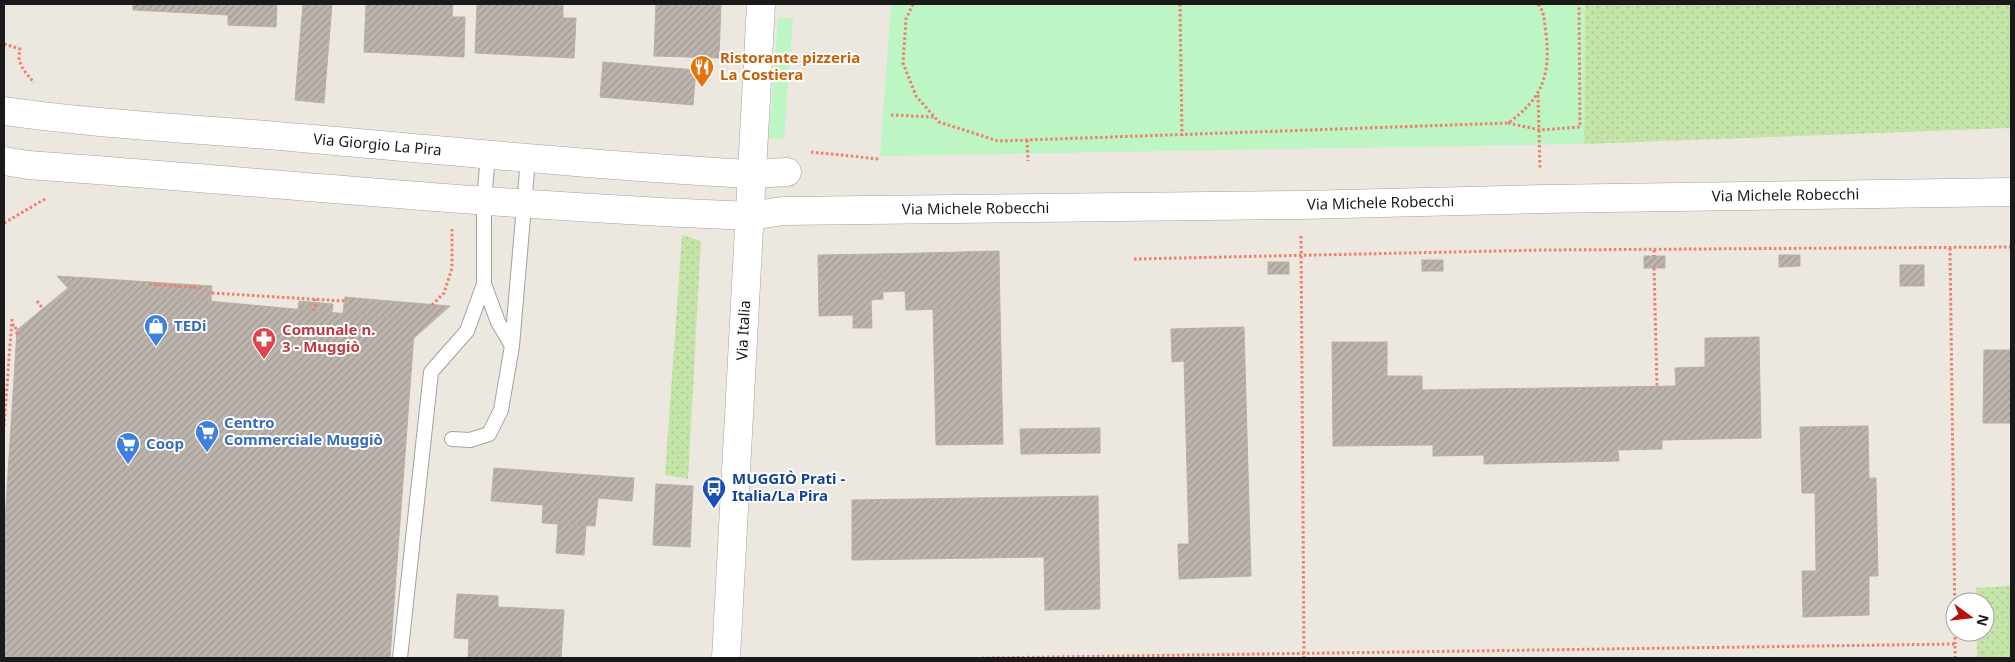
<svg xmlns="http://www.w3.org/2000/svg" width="2015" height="662" font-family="'Noto Sans',sans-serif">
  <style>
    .grass { fill: url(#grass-dots) }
    .park { fill: #bef5c4 }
    .building { fill: url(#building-hatch); stroke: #bcafa4 }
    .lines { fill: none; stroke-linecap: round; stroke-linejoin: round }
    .service-casing { stroke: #a1a1a1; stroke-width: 16 }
    .minor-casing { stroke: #a1a1a1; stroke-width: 29 }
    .tertiary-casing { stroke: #a1a1a1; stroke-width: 29 }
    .path { stroke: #f17d6c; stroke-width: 3; stroke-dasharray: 2.5 2.5; stroke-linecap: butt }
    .service { stroke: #fff; stroke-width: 14 }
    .minor { stroke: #fff; stroke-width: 28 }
    .tertiary { stroke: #fff; stroke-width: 28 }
    .labels { text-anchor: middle; stroke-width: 4; stroke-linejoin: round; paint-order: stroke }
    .food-label { font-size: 15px; font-weight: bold; fill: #c56008; stroke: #fff; text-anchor: start }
    .street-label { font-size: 15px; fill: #1a1a1a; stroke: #fff }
    .shop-label { font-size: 15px; font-weight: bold; fill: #366cbe; stroke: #fff; text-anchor: start }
    .health-label { font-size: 15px; font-weight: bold; fill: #be3a42; stroke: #fff; text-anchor: start }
    .transit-label { font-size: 15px; font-weight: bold; fill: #164399; stroke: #fff; text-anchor: start }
  </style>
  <defs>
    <pattern id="grass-dots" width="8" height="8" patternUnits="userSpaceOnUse" patternTransform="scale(1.25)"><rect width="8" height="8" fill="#c4e4a8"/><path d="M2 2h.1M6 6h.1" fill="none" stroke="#a8c390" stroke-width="1.8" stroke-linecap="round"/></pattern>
    <pattern id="building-hatch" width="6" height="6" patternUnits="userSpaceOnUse" patternTransform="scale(1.25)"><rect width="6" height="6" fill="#bcb4ad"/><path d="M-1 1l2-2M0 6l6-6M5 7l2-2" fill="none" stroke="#a19a94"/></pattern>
  </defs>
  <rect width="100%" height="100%" fill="#ece8e0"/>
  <g class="grass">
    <polygon points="1585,4 2011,4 2011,128 1584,144"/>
    <polygon points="682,235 701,241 688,479 665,475"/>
    <polygon points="2011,586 2011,658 1977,658 1977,632 1985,632 1985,602 1976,602 1976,588"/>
  </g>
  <g class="park">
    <polygon points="891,4 1585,4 1584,144 880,156"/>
    <polygon points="778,18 793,18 784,139 769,138"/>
  </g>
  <g class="building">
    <polygon points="133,4 277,4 276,27 228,25 228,15 133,10"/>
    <polygon points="303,4 332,4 324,103 295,100"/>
    <polygon points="366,4 453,4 452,17 465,17 464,57 364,52"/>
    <polygon points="477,4 563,4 563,18 576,18 574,58 475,53"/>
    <polygon points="656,4 721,4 719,58 654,56"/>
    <polygon points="603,62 696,70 693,105 600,97"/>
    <polygon points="999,251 1000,308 906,310 905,291 882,292 882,254"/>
    <polygon points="882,254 883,299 871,300 872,328 853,328 853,315 819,316 818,255"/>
    <polygon points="1779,255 1800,255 1800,266 1779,267"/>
    <rect x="1644" y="256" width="21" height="12"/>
    <rect x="1422" y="260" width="21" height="11"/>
    <rect x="1268" y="262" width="21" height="12"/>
    <rect x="1900" y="265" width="24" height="21"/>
    <polygon points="57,276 212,286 211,301 68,288"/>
    <polygon points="68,288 402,319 407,324 414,333 390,658 4,658 4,537 17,330"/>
    <polygon points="345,297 378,300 450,306 413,339 414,333 402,319 343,313"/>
    <polygon points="299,301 333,304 332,312 298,309"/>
    <polygon points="1000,308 1003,444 936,445 933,309"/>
    <polygon points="1244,327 1251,576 1179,579 1178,544 1189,544 1184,361 1172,362 1171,329"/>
    <polygon points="1759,337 1761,438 1662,440 1662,449 1618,450 1619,461 1484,464 1484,455 1433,456 1433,445 1333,446 1332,342 1387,342 1387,376 1422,376 1422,390 1676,386 1675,368 1705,367 1705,338"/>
    <polygon points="1984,350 2011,350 2011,423 1983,423"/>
    <polygon points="1868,426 1869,478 1876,478 1878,576 1869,576 1869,615 1803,617 1802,571 1816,571 1815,493 1802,493 1800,427"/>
    <polygon points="1100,428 1100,453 1021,454 1020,429"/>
    <polygon points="494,468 561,473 558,524 542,523 543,505 491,501"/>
    <polygon points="561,473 634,478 632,501 598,498 595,526 558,524"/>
    <polygon points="656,484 693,486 690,547 653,545"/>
    <polygon points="1098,496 1100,609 1045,610 1044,557 852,560 852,500"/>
    <polygon points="558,524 586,526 584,555 556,553"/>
    <polygon points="457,594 498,596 498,607 564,610 561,658 468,658 469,639 454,638"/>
  </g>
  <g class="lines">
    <g class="service-casing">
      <g id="service">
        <polyline points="488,155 484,201 484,284 498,322 512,346"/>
        <polyline points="452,439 470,440 489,434 501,410 512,346 528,159"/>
        <polyline points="400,658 431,372 467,331 484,284"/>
      </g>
    </g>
    <g class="minor-casing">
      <g id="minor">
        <polyline points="752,174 787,172"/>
        <path id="s1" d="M750 216 783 211 1301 205 1542 199 2011 192"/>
      </g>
    </g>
    <g class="tertiary-casing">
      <g id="tertiary">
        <path id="s2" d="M4 111C102 125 202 129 301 138 451 151 601 166 752 174"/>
        <path d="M4 161 28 165C269 182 509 207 750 216"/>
        <path id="s3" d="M726 658 761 4"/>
      </g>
    </g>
    <g class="path">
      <path d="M913 4 906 19 903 63 916 96 939 122 998 141 1508 123C1542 99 1551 75 1546 33 1544 22 1545 12 1538 4"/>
      <polyline points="1180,4 1182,136"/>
      <path d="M4 44 20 49C16 64 25 71 34 83"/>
      <polyline points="1538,95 1540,169"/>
      <polyline points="891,115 934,117"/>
      <polyline points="1508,123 1540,130 1580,127 1579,4"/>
      <polyline points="1027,140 1028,161"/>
      <polyline points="811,152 879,159"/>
      <polyline points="4,223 45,199"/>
      <polyline points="1301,236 1304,658"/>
      <polyline points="1950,248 1955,626"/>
      <polyline points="1654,250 1654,256"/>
      <polyline points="1134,259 1543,250 2011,247"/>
      <polyline points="1654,268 1657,386"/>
      <polyline points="149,284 203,288"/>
      <polyline points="212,293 344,301"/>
      <polyline points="37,301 43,309"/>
      <polyline points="432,305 444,293 452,268 452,229"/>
      <polyline points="314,311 315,299"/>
      <polyline points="12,325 15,325 17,334"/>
      <polyline points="4,426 12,319"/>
      <polyline points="1955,632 1955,644"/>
      <polyline points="982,658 1955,644 1955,658"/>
    </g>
    <use href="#service" class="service"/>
    <use href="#minor" class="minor"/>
    <use href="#tertiary" class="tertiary"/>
  </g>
  <defs>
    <g id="restaurant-pin" transform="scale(1.25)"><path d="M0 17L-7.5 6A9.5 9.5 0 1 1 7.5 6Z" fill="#e8710a" stroke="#fff"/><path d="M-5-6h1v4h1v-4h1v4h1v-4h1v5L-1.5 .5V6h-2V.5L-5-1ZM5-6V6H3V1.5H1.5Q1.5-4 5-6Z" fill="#fff"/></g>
    <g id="shop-pin" transform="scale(1.25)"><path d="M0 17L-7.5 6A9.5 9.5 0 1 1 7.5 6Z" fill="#3f7fe0" stroke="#fff"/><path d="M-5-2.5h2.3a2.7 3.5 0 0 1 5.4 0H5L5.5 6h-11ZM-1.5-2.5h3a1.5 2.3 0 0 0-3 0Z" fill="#fff"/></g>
    <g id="pharmacy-pin" transform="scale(1.25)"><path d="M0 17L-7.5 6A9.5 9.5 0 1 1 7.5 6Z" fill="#e0444e" stroke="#fff"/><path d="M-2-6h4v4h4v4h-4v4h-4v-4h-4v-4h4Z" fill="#fff"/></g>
    <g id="supermarket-pin" transform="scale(1.25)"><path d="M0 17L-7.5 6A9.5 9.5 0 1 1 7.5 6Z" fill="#3f7fe0" stroke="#fff"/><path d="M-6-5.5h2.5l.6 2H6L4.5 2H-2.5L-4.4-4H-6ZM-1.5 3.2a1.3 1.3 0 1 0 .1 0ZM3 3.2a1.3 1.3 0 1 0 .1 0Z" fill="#fff"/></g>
    <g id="bus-pin" transform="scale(1.25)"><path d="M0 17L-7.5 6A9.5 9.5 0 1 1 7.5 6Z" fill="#1a4fb4" stroke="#fff"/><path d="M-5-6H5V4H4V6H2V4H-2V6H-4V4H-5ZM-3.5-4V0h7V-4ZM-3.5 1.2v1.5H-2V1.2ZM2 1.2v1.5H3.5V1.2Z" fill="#fff"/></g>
  </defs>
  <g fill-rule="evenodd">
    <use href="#restaurant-pin" x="702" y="67"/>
    <use href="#shop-pin" x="156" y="326"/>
    <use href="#pharmacy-pin" x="264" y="339"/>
    <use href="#supermarket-pin" x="207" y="432"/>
    <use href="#supermarket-pin" x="128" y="444"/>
    <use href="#bus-pin" x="714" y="488"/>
  </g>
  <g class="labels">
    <g class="food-label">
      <text x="720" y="63">Ristorante pizzeria<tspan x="720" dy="17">La Costiera</tspan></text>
    </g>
    <g class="street-label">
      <text dy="5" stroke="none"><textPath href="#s2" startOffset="375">Via Giorgio La Pira</textPath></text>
      <text dy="5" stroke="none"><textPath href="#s1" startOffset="1036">Via Michele Robecchi</textPath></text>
      <text dy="5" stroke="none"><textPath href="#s1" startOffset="631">Via Michele Robecchi</textPath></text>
      <text dy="5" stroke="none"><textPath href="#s1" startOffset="226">Via Michele Robecchi</textPath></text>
      <text dy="5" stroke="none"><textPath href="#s3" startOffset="328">Via Italia</textPath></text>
    </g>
    <g class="shop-label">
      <text x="174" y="331">TEDi</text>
      <text x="224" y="428">Centro<tspan x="224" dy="17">Commerciale Muggiò</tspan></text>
      <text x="146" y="449">Coop</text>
    </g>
    <g class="health-label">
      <text x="282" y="335">Comunale n.<tspan x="282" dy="17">3 - Muggiò</tspan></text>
    </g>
    <g class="transit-label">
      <text x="732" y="484">MUGGIÒ Prati -<tspan x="732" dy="17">Italia/La Pira</tspan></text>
    </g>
  </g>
  <rect width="2015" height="662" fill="none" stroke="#1a1a1a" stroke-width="10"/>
  <g transform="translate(1970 617) rotate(105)"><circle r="24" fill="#ffffff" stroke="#a3a3a3"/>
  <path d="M0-4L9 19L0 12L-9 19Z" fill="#ba100b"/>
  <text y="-8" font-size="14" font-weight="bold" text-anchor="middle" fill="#1a1a1a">N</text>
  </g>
</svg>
